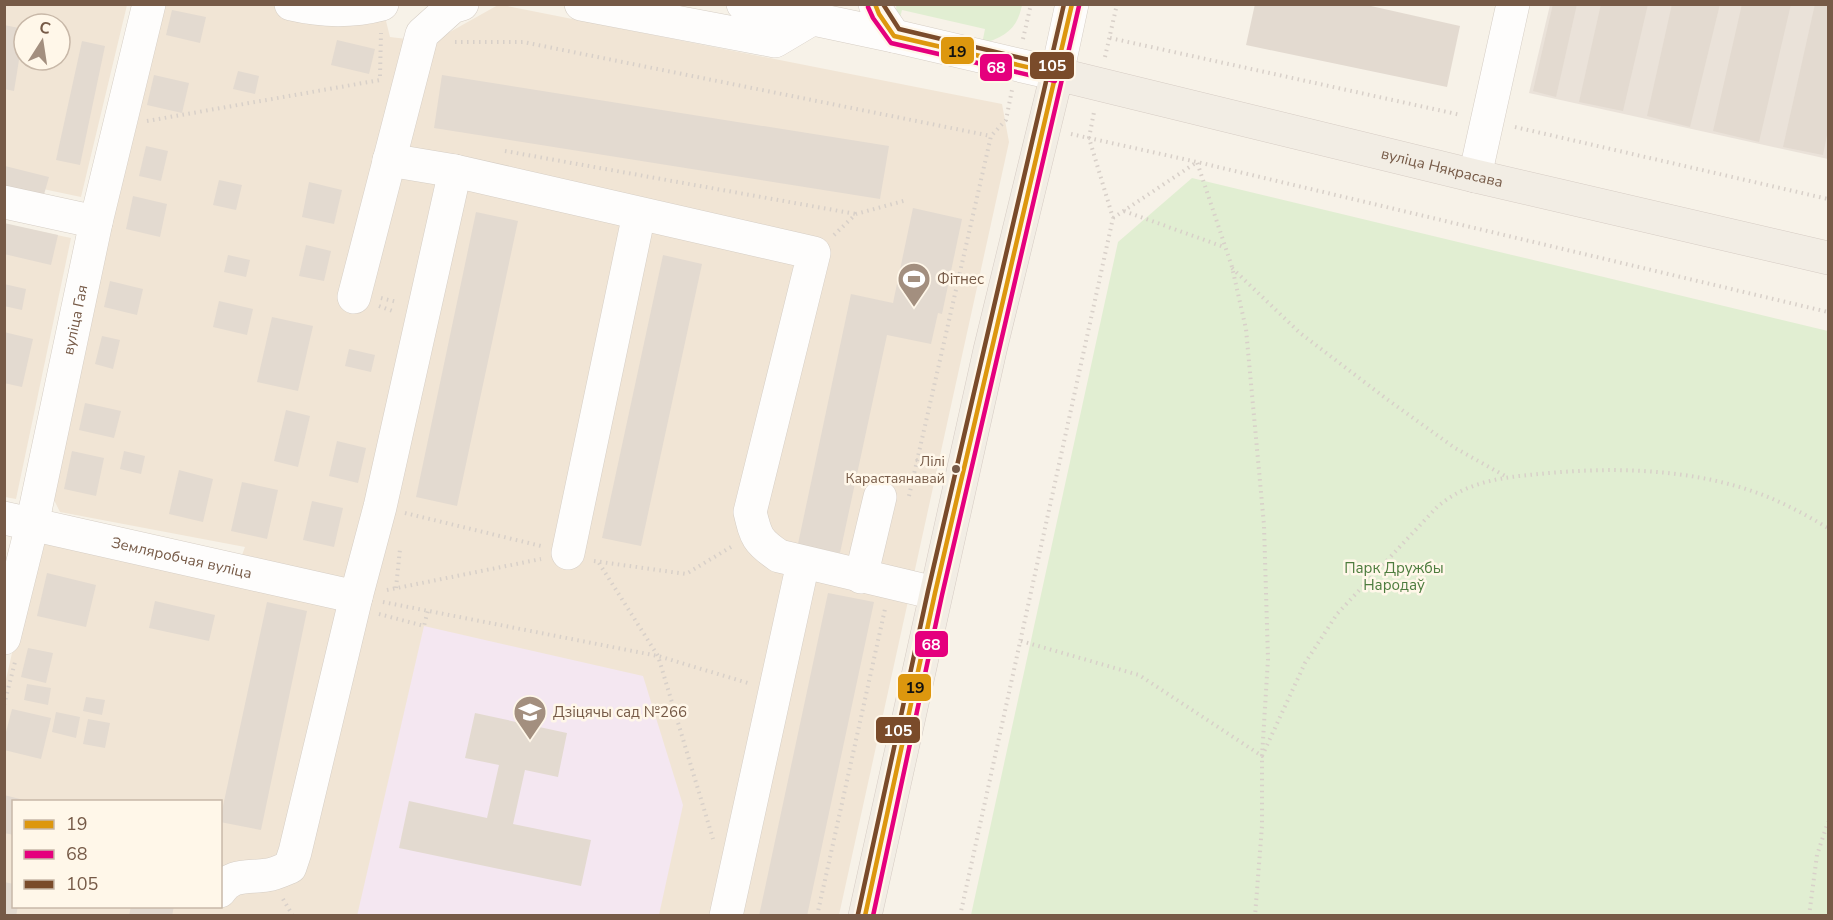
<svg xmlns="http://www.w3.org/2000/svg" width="1833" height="920" font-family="'Nunito Sans',sans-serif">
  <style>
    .residential { fill: #f1e5d5; fill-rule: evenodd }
    .industrial { fill: #eae2d9 }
    .education { fill: #f4e7f1 }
    .green { fill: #e1eed2 }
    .building { fill: #e3dad0 }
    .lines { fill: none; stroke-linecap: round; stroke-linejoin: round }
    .minor-casing { stroke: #d6cec5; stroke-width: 34 }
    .major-casing { stroke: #d6ccc4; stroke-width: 34 }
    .path { stroke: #d8d0c9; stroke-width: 4; stroke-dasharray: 1.5 4.5; stroke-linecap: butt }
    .minor { stroke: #fefdfc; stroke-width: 33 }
    .major { stroke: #f2ede4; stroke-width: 33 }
    .bus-1-casing { stroke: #fff7e9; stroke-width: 9 }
    .bus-2-casing { stroke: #fff7e9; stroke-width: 9 }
    .bus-3-casing { stroke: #fff7e9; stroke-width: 9 }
    .bus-1 { stroke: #dd970e; stroke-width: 4.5 }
    .bus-2 { stroke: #e5007d; stroke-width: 4.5 }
    .bus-3 { stroke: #7a4b2a; stroke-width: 4.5 }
    .bus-dot { fill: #765a47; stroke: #fff7e9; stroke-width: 2 }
    .labels { text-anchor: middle; stroke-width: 5; stroke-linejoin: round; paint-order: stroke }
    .bus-label { font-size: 14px; fill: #765a47; stroke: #fff7e9; text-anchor: end }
    .street-label { font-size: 15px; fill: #765a47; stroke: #fff7e9 }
    .poi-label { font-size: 15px; fill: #765a47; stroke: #fff7e9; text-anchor: start }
    .park-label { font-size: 15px; fill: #4d7c3e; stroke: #fff7e9 }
    .line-badge { stroke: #fff7e9; stroke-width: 2 }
    .badge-label { font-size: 16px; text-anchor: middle; font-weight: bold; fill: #fff }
    .pale-badge-label { font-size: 16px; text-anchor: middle; font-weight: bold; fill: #111 }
  </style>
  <rect width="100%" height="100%" fill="#f7f2e8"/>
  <g class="residential">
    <path d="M5 5H127L81 197 5 181ZM24 24H60V60H24Z"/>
    <path d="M155 5H382L390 37 432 42 498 5H502L1002 104 1009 142 839 915 5 916V684L33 560 41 535 235 574 245 547 60 512 50 492ZM14 802H220V906H14Z"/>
    <polygon points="5,224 71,238 16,499 5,497"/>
  </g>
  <polygon class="industrial" points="1550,5 1828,5 1828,159 1529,93"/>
  <polygon class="education" points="424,626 643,676 683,805 659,915 357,916"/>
  <g class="green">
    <path d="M896 5H1022C1017 30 1005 36 982 44L985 29 902 10 898 25Z"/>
    <polygon points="1192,178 1828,331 1828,915 971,915 1118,242"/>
  </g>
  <g class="building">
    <polygon points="1255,4 1362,4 1460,26 1447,87 1246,45"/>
    <polygon points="1553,4 1577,4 1556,97 1533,91"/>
    <polygon points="1601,4 1648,4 1623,111 1579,102"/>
    <polygon points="1672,4 1720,4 1690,127 1647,116"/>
    <polygon points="1742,4 1791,4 1759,142 1713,131"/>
    <polygon points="1815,4 1828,4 1828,130 1823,155 1783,147"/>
    <polygon points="172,10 206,17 200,43 166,35"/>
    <polygon points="4,25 24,29 14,91 4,89"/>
    <polygon points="337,40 375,49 369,74 331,65"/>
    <polygon points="82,41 105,46 80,165 56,160"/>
    <polygon points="238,71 259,76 255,94 233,89"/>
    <polygon points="154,75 189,83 182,113 147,105"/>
    <polygon points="442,75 889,146 880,199 434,128"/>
    <polygon points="146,146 168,151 161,181 139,176"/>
    <polygon points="5,166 49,177 43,198 5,188"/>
    <polygon points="219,180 242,185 236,210 213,205"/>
    <polygon points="309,182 342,190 334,224 302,217"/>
    <polygon points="133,196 167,204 160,237 126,229"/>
    <polygon points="913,208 962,219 942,314 938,313 931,344 887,335 840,553 798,544 851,294 893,303"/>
    <polygon points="476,212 518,221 457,506 416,497"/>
    <polygon points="4,223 58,235 51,265 4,254"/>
    <polygon points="306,245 331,251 324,281 299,276"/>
    <polygon points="228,255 250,260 246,277 224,272"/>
    <polygon points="663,255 702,264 641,546 602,538"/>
    <polygon points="110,281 143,289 137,315 104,307"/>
    <polygon points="4,284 26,289 22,310 4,306"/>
    <polygon points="219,301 253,309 247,335 213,327"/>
    <polygon points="272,317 313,326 298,391 257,382"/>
    <polygon points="4,332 33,339 22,387 4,383"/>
    <polygon points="102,336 120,340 113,369 95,364"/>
    <polygon points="349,349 375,355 371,372 345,366"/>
    <polygon points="85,403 121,411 114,438 79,430"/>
    <polygon points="286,410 310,416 298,467 274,461"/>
    <polygon points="337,441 366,448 358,483 329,476"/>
    <polygon points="72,451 104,458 96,496 64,489"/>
    <polygon points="124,451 145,456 141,474 120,469"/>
    <polygon points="179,470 213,479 203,522 169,514"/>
    <polygon points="242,482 278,490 267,539 231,531"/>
    <polygon points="312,501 343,508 334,547 303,540"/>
    <polygon points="47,573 96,585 86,627 37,616"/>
    <polygon points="828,593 874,602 807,916 759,916"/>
    <polygon points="155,601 215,615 209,641 149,628"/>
    <polygon points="267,602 307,611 261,830 220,822 220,820"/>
    <polygon points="28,648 53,653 46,683 21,677"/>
    <polygon points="27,684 51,688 48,705 24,700"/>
    <polygon points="86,697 105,700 102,715 83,711"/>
    <polygon points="12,709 51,718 41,759 4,750 4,740"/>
    <polygon points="56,712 80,717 76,738 52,732"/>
    <polygon points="475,713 567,733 558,777 525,770 513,824 591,840 581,886 399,848 409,801 487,818 499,765 465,758"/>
    <polygon points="88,719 110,723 105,748 83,744"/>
    <polygon points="4,795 28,801 14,802 14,835 4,833"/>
    <polygon points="4,882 14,884 14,906 18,906 16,916 4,916"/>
    <polygon points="131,906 174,906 172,916 129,916"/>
  </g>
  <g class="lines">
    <g class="minor-casing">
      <g id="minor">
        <path d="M291 4C321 11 352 12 382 4"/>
        <polyline points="581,4 775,41 812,19 809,9"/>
        <polyline points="743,4 894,36 1057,74 1072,4"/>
        <polyline points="875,4 879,14 894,36"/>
        <path d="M389 160 455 171 814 253 750 512C756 537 757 541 779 556L935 593"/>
        <polyline points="1475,176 1513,4"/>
        <polyline points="4,202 96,222"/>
        <polyline points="354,297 422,34 452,7 462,4"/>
        <path id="s1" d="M4 518 356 597"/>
        <polyline points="568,553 639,214"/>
        <polyline points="861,577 880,497"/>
        <path id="s2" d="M4 638 32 525 96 222 149 4"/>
        <path d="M220 891C231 873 249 878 267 875 275 874 283 870 290 867L295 852 356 597 380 507 455 171"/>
        <polyline points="726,916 803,563"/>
      </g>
    </g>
    <g class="major-casing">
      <g id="major">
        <path id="s3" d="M865 916 990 350 1057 74 1475 176 1828 258"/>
      </g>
    </g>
    <g class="path">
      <polyline points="1110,38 1461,115"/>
      <polyline points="1023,39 1031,4"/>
      <polyline points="455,42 523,42 991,136"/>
      <polyline points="1105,57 1117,4"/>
      <polyline points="380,76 381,33"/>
      <polyline points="147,121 380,80"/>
      <polyline points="1515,127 1828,199"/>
      <polyline points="1071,134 1197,162 1828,312"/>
      <polyline points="505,151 856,214"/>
      <polyline points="1124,211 1224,247"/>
      <polyline points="1113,218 1197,162 1232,267 1246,329 1264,525 1268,659 1262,756 1262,826 1255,916"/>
      <polyline points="834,235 856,214 907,200"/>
      <polyline points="1232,268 1300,333 1388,400 1455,448 1507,477"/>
      <polyline points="381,298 397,302"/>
      <polyline points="379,306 395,312"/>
      <polyline points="916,460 936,464"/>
      <polyline points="909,496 991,136 1006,120 1012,90"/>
      <polyline points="405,513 541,546"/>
      <polyline points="594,561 686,574 731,547"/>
      <polyline points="599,563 658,656 713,839"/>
      <polyline points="396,588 400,549"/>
      <polyline points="387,590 541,559"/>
      <polyline points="383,602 658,656 748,683"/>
      <polyline points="379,614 424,626 428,610"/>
      <path d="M1021 641 1139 675 1262 756 1305 663 1337 614 1437 507C1449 497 1461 490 1476 485 1496 478 1518 476 1539 474 1607 467 1680 468 1746 489 1775 498 1803 513 1828 528"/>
      <polyline points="4,705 15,662"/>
      <polyline points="283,899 293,916"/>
      <polyline points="817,916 885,609"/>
      <polyline points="960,916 1113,218 1089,138 1094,112"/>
      <polyline points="1809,916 1817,855 1828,822"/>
    </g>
    <use href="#minor" class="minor"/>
    <use href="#major" class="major"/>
    <g class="bus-1-casing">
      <g id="bus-1">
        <polyline points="875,4 879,14 894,36 1057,74"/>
        <polyline points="865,916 935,593 1072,4"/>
      </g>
    </g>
    <g class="bus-2-casing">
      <g id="bus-2">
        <polyline points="868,7 873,18 891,43 1055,81"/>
        <polyline points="873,916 942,595 1079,6"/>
      </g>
    </g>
    <g class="bus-3-casing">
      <g id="bus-3">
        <polyline points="883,4 899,29 1059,67"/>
        <polyline points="858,914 928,591 1064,4"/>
      </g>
    </g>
    <use href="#bus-1" class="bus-1"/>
    <use href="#bus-2" class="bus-2"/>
    <use href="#bus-3" class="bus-3"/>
  </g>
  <defs>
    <g id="stadium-pin" transform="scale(1.725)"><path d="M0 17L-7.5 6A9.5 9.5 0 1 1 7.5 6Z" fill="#a38f7f" stroke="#fff7e9"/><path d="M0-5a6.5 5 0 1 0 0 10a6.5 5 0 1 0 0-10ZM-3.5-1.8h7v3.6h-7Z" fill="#fff"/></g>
    <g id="school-pin" transform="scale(1.725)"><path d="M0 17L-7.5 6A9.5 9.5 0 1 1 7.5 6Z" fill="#a38f7f" stroke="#fff7e9"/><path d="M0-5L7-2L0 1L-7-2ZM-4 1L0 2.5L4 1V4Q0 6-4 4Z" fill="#fff"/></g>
  </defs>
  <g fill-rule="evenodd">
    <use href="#stadium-pin" x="914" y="279"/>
    <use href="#school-pin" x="530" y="712"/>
  </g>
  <circle class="bus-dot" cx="956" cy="469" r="5"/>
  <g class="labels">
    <g class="bus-label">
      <text x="945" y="466">Лілі<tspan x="945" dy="17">Карастаянавай</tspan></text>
    </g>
    <g class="street-label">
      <text dy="5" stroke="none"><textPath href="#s3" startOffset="1260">вуліца Някрасава</textPath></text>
      <text dy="5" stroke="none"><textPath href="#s2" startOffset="326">вуліца Гая</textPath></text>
      <text dy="5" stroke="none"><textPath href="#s1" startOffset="182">Земляробчая вуліца</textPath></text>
    </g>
    <g class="poi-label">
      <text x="937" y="284">Фітнес</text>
      <text x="553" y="717">Дзіцячы сад №266</text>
    </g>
    <g class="park-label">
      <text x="1394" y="573">Парк Дружбы<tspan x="1394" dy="17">Народаў</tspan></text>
    </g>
  </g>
  <g class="line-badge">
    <rect x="940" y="36" width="35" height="29" rx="6" fill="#dd970e"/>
    <rect x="1029" y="51" width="46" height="29" rx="6" fill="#7a4b2a"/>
    <rect x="979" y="53" width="34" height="29" rx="6" fill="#e5007d"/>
    <rect x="914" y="630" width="35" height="28" rx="6" fill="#e5007d"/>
    <rect x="897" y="673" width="35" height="29" rx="6" fill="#dd970e"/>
    <rect x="875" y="716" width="46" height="28" rx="6" fill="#7a4b2a"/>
  </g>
  <g class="badge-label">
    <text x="1052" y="71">105</text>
    <text x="996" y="73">68</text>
    <text x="931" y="650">68</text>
    <text x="898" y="736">105</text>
  </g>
  <g class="pale-badge-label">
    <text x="957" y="57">19</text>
    <text x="915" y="693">19</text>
  </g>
  <rect width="1833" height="920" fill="none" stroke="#765a47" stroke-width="12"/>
  <rect x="12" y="800" width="210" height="108" fill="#fff7e9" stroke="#c8b8a8" stroke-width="1.5"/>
  <rect x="24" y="820" width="30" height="9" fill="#dd970e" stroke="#c8b8a8" stroke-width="1.5"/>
  <text x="66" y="830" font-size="18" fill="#765a47">19</text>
  <rect x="24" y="850" width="30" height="9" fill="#e5007d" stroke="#c8b8a8" stroke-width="1.5"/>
  <text x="66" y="860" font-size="18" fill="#765a47">68</text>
  <rect x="24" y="880" width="30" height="9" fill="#7a4b2a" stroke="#c8b8a8" stroke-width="1.5"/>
  <text x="66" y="890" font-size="18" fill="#765a47">105</text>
  <g transform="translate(42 42) rotate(12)"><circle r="28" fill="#fff7e9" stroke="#c8b8a8" stroke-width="1.5"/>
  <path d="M0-4.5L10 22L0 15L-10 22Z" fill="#a38f7f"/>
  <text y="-9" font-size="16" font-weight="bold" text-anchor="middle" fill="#765a47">С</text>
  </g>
</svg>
